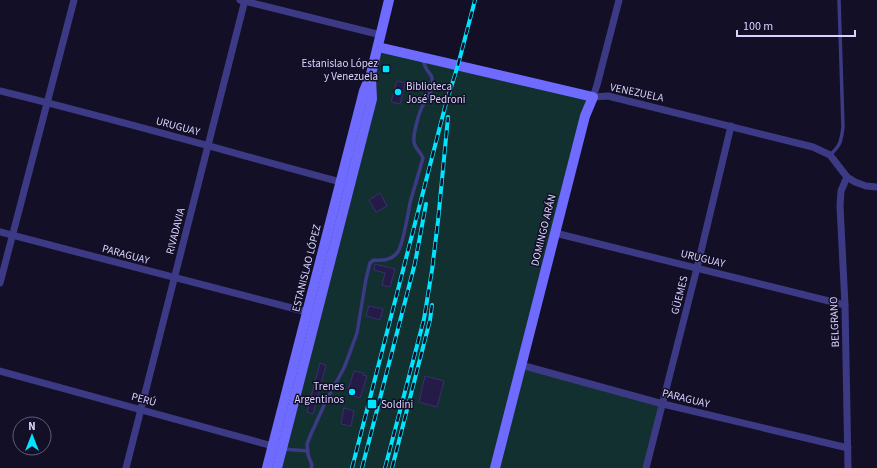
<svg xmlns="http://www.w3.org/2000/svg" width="877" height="468" font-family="'Source Sans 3',sans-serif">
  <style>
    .green { fill: #12302f }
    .building { fill: #241b47; stroke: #3b2d73 }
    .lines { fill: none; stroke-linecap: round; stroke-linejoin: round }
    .lane { stroke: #3d3a85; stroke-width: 3.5 }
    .street { stroke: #3d3a85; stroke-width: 7 }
    .secondary { stroke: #6f6bff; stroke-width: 10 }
    .rail-casing { stroke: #00e5ff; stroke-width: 4 }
    .rail { stroke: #130f26; stroke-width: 2.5; stroke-dasharray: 8; stroke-linecap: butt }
    .poi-dot { fill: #00e5ff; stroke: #130f26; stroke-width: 1.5 }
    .labels { text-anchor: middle; stroke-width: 3; stroke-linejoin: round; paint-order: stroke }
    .poi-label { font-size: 11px; fill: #d9d4ff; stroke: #130f26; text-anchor: end }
    .street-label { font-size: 11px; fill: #d9d4ff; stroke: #130f26 }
  </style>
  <rect width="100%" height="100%" fill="#130f26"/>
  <polygon class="green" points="378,47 593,97 521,365 663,404 646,468 277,468"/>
  <g class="building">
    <polygon points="397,81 405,83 400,104 391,102"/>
    <polygon points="380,193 387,206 376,212 369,200"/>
    <polygon points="375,264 395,269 390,287 382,285 385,273 374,270"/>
    <polygon points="369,306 383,309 380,320 366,316"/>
    <polygon points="320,363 326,365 313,414 307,412"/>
    <polygon points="354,371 363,373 363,375 367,376 360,398 347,394"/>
    <polygon points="425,376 444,381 437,407 419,402"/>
    <polygon points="344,408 354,411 351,426 341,424"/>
  </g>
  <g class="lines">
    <g class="lane">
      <path d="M830 155C841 145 841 141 843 127L839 0"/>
      <polyline points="283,449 308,451"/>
      <path d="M311 468 312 465 308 455 307 444 311 434 326 401 344 368 349 355 357 333 366 279 370 263 374 260C383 261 391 260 397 253 403 246 408 214 410 203 414 188 419 173 423 158 421 152 415 149 414 142 413 134 418 117 421 109 425 101 432 93 432 84 433 73 429 75 426 68 424 65 424 62 423 59"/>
    </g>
    <g class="street">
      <polyline points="240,0 381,35"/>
      <polyline points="619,0 597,85 593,97 608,96 813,147 830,155 847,177 855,182 866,186 877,187"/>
      <path d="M0 91C115 119 229 152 344 183"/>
      <polyline points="847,177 841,191 840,206 845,305 848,468"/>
      <polyline points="0,232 311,313"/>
      <polyline points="555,233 845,305"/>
      <polyline points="0,283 74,0"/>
      <polyline points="521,365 663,404 848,448"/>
      <polyline points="0,371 276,447"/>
      <polyline points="126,468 245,0"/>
      <polyline points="646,468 697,268 731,126"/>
    </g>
    <g class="secondary">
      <polyline points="378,47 593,97 585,116 495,468"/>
      <polyline points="267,468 364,91 371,74 389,0"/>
      <polyline points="277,468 372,99 371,78"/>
    </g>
    <g class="rail-casing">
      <g id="rail">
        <polyline points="352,468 445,107 458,65 475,0"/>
        <polyline points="362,468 415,263 426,204"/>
        <polyline points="385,468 424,319 432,270 438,221 448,117"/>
        <polyline points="392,468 430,320 432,305"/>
      </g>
    </g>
    <use href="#rail" class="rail"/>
  </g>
  <g class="poi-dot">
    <rect x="382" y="65" width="8" height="8" rx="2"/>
    <circle cx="398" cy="92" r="4"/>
    <circle cx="352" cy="392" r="4"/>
    <rect x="367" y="399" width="10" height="10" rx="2"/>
  </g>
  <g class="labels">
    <g class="poi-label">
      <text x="378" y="67">Estanislao López<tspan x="378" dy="13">y Venezuela</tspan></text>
      <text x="406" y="90" text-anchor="start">Biblioteca<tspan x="406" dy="13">José Pedroni</tspan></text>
      <text x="344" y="390">Trenes<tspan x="344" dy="13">Argentinos</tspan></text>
      <text x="381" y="408" text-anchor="start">Soldini</text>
    </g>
    <g class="street-label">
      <text transform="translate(637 92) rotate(12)" y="4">VENEZUELA</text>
      <text transform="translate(178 126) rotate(15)" y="4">URUGUAY</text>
      <text transform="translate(543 230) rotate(-76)" y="4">DOMINGO ARÁN</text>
      <text transform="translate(175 231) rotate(-76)" y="4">RIVADAVIA</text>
      <text transform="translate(126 254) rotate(15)" y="4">PARAGUAY</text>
      <text transform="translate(703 258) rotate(14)" y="4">URUGUAY</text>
      <text transform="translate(306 268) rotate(-76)" y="4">ESTANISLAO LÓPEZ</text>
      <text transform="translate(679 295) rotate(-76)" y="4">GÜEMES</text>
      <text transform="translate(834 322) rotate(-92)" y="4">BELGRANO</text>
      <text transform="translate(686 398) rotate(14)" y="4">PARAGUAY</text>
      <text transform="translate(144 399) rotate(15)" y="4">PERÚ</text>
    </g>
  </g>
  <g transform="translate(32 436)"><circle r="19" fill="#130f26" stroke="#625e7d"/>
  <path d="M0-3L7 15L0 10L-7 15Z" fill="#00e5ff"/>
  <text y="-6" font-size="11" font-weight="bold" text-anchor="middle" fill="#d9d4ff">N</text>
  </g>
  <path d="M737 30v6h118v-6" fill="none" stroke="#d9d4ff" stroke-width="2"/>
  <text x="743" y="30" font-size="12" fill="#d9d4ff" stroke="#130f26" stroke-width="3" paint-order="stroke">100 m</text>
</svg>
